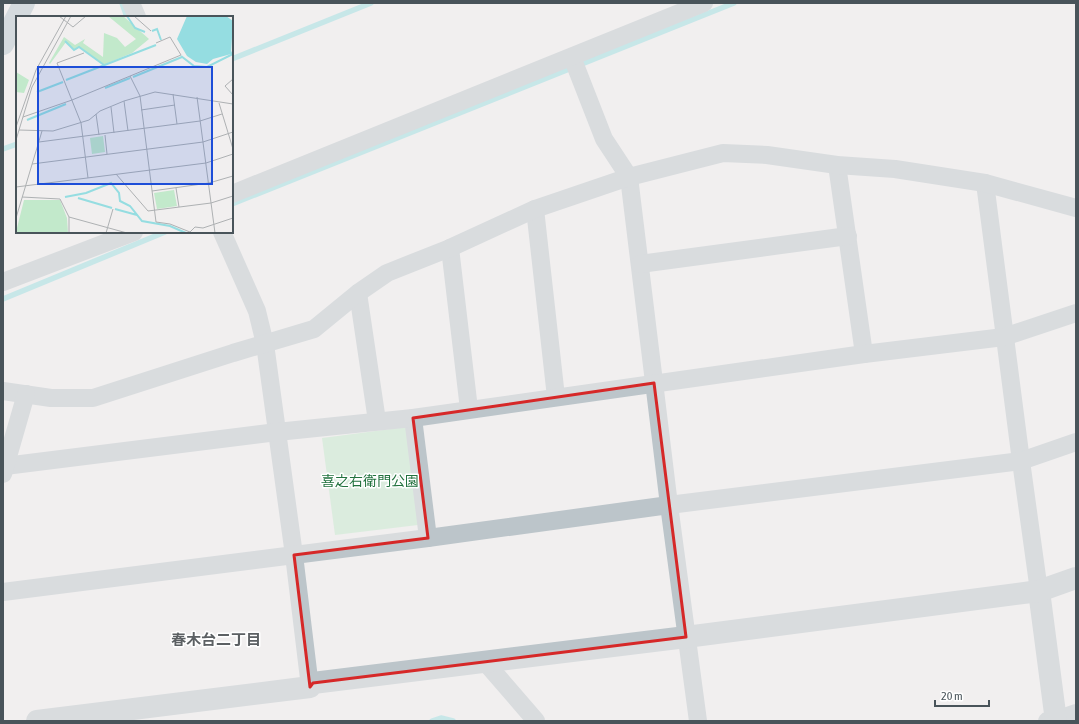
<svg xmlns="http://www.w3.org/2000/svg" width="1079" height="724" font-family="'Asap Condensed','Noto Sans JP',sans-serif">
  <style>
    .green { fill: #c2e9cb }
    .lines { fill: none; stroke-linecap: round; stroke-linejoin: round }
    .stream { stroke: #95dde1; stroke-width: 5.5 }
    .minor { stroke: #bcc5ca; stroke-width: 18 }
    .tertiary { stroke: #bcc5ca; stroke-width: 22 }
    .primary { stroke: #b1c2ca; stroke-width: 22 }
    .marked { fill: none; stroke: #d62828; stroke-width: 3; stroke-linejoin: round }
    .labels { text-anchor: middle; stroke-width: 3; stroke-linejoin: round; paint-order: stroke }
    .park-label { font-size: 14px; fill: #22723e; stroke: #fff }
    .neighbourhood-label { font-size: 15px; font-weight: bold; fill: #5c6063; stroke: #fff }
    .inset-river { fill: none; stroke: #95dde1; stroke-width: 2 }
    .inset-road { fill: none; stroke: #aeb1b3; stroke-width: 1 }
    .view { fill: #1d4ed8; fill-opacity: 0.15; stroke: #1d4ed8; stroke-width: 2 }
    .inset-edge { fill: none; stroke: #49545a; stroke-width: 2 }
  </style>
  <rect width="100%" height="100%" fill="#f1efef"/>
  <polygon class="green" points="406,427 418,525 335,535 322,438"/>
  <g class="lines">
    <g class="stream">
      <polyline points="122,3 127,17"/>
      <polyline points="232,59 371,3"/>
      <polyline points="3,149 17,144"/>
      <polyline points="232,204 734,3"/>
      <polyline points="3,299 165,232"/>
      <polyline points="432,721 441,718 453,721"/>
    </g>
    <g class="minor">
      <polyline points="131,3 137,17"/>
      <polyline points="572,57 604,139 629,177 669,505 698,721"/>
      <polyline points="837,165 864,354"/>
      <polyline points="985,183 1021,461 1039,591"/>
      <polyline points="232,194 704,3"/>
      <polyline points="535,209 556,397"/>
      <polyline points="222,232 257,311 265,344 294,555 310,687"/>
      <polyline points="450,248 469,409"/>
      <polyline points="640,264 848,236"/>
      <polyline points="3,282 134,232"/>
      <polyline points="358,293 377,421"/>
      <polyline points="3,391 51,398 93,398 233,353 314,329 358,293 387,273 450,248 535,209 629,177 723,153 767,155 837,165 895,169 985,183 1076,208"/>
      <polyline points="413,418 428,538"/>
      <polyline points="5,466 277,432 413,418 864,354 1004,337 1076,313"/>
      <polyline points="3,474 26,394"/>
      <polyline points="3,592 428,538 669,505 1021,461 1076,442"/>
      <polyline points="486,663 536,721"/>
      <polyline points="1047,721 1056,720 1076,713"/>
    </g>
    <g class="tertiary">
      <polyline points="1039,591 1056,721"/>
      <polyline points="37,721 310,687 313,683 686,637 1039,591 1076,578"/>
    </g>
    <polyline class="primary" points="3,44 24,3"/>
  </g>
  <path d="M0 0H1079V724H0ZM654 383 686 637 313 683 310 687 294 555 428 538 413 418Z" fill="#f1efef" fill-opacity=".55" fill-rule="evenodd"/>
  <path class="marked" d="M654 383 686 637 313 683 310 687 294 555 428 538 413 418Z"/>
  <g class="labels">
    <g class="park-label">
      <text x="370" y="486">喜之右衛門公園</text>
    </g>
    <g class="neighbourhood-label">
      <text x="216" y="645">春木台二丁目</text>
    </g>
  </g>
  <g transform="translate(16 16)">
    <rect width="217" height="217" fill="#f1efef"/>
    <path d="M92 0H107L133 23 116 37 87 49 64 31 59 34 50 26 34 48 33 47 48 21 59 29 69 23 67 27 87 41 88 17 101 22 109 31 120 23ZM0 56 13 64 8 77 0 76ZM87 120 89 136 76 138 74 122ZM158 174 161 190 141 193 138 177ZM8 184H44L51 202 52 217 0 216Z" fill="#c2e9cb"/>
    <path d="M171 0H210L217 5 215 38 197 43 191 48 180 46 171 40 161 23Z" fill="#95dde1"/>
    <path class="inset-river" d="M111 0 119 12 129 16M136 15 141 13 145 24M49 25 58 34 63 31 88 49M165 40 178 50 191 51 215 39 217 35M117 61 166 41M50 64 140 29M89 72 114 62M21 76 47 66M11 104 50 88M49 181 70 177 95 167 103 177 104 185 114 190 126 205 154 210 170 217M62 182 96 192M99 193 121 199"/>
    <path class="inset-road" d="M43 0 57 11 70 0M118 0 135 15M68 37 41 47 65 107 72 162M114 60 124 80 140 206 154 208 174 216 179 211 187 212 217 202M217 63 209 70 217 79M157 78 161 108M181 81 199 217M108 85 112 115M203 87 217 133M95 91 98 117M125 94 159 89M80 98 83 119M7 101 56 84 165 39 154 21 140 27M0 111 20 54 50 0M3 114 37 115 73 104 84 95 108 85 139 76 217 88M89 119 91 138M0 124 16 71 55 0M23 126 184 105 206 98M16 148 187 126 217 116M100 158 132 195 195 187 217 180M0 171 190 147 217 138M160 172 163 191M136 175 193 167 217 160M6 181 44 183 53 201V217M53 201 111 217M0 202 26 115M90 217 97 193"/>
    <path class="view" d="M22 51H196V168H22Z"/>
    <rect width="217" height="217" class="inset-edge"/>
  </g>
  <rect width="1079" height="724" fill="none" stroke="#49545a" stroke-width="8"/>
  <path d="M935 700v6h54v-6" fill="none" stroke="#49545a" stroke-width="2"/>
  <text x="941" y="700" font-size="12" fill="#49545a" stroke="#ffffff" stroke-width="3" paint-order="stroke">20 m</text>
</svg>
